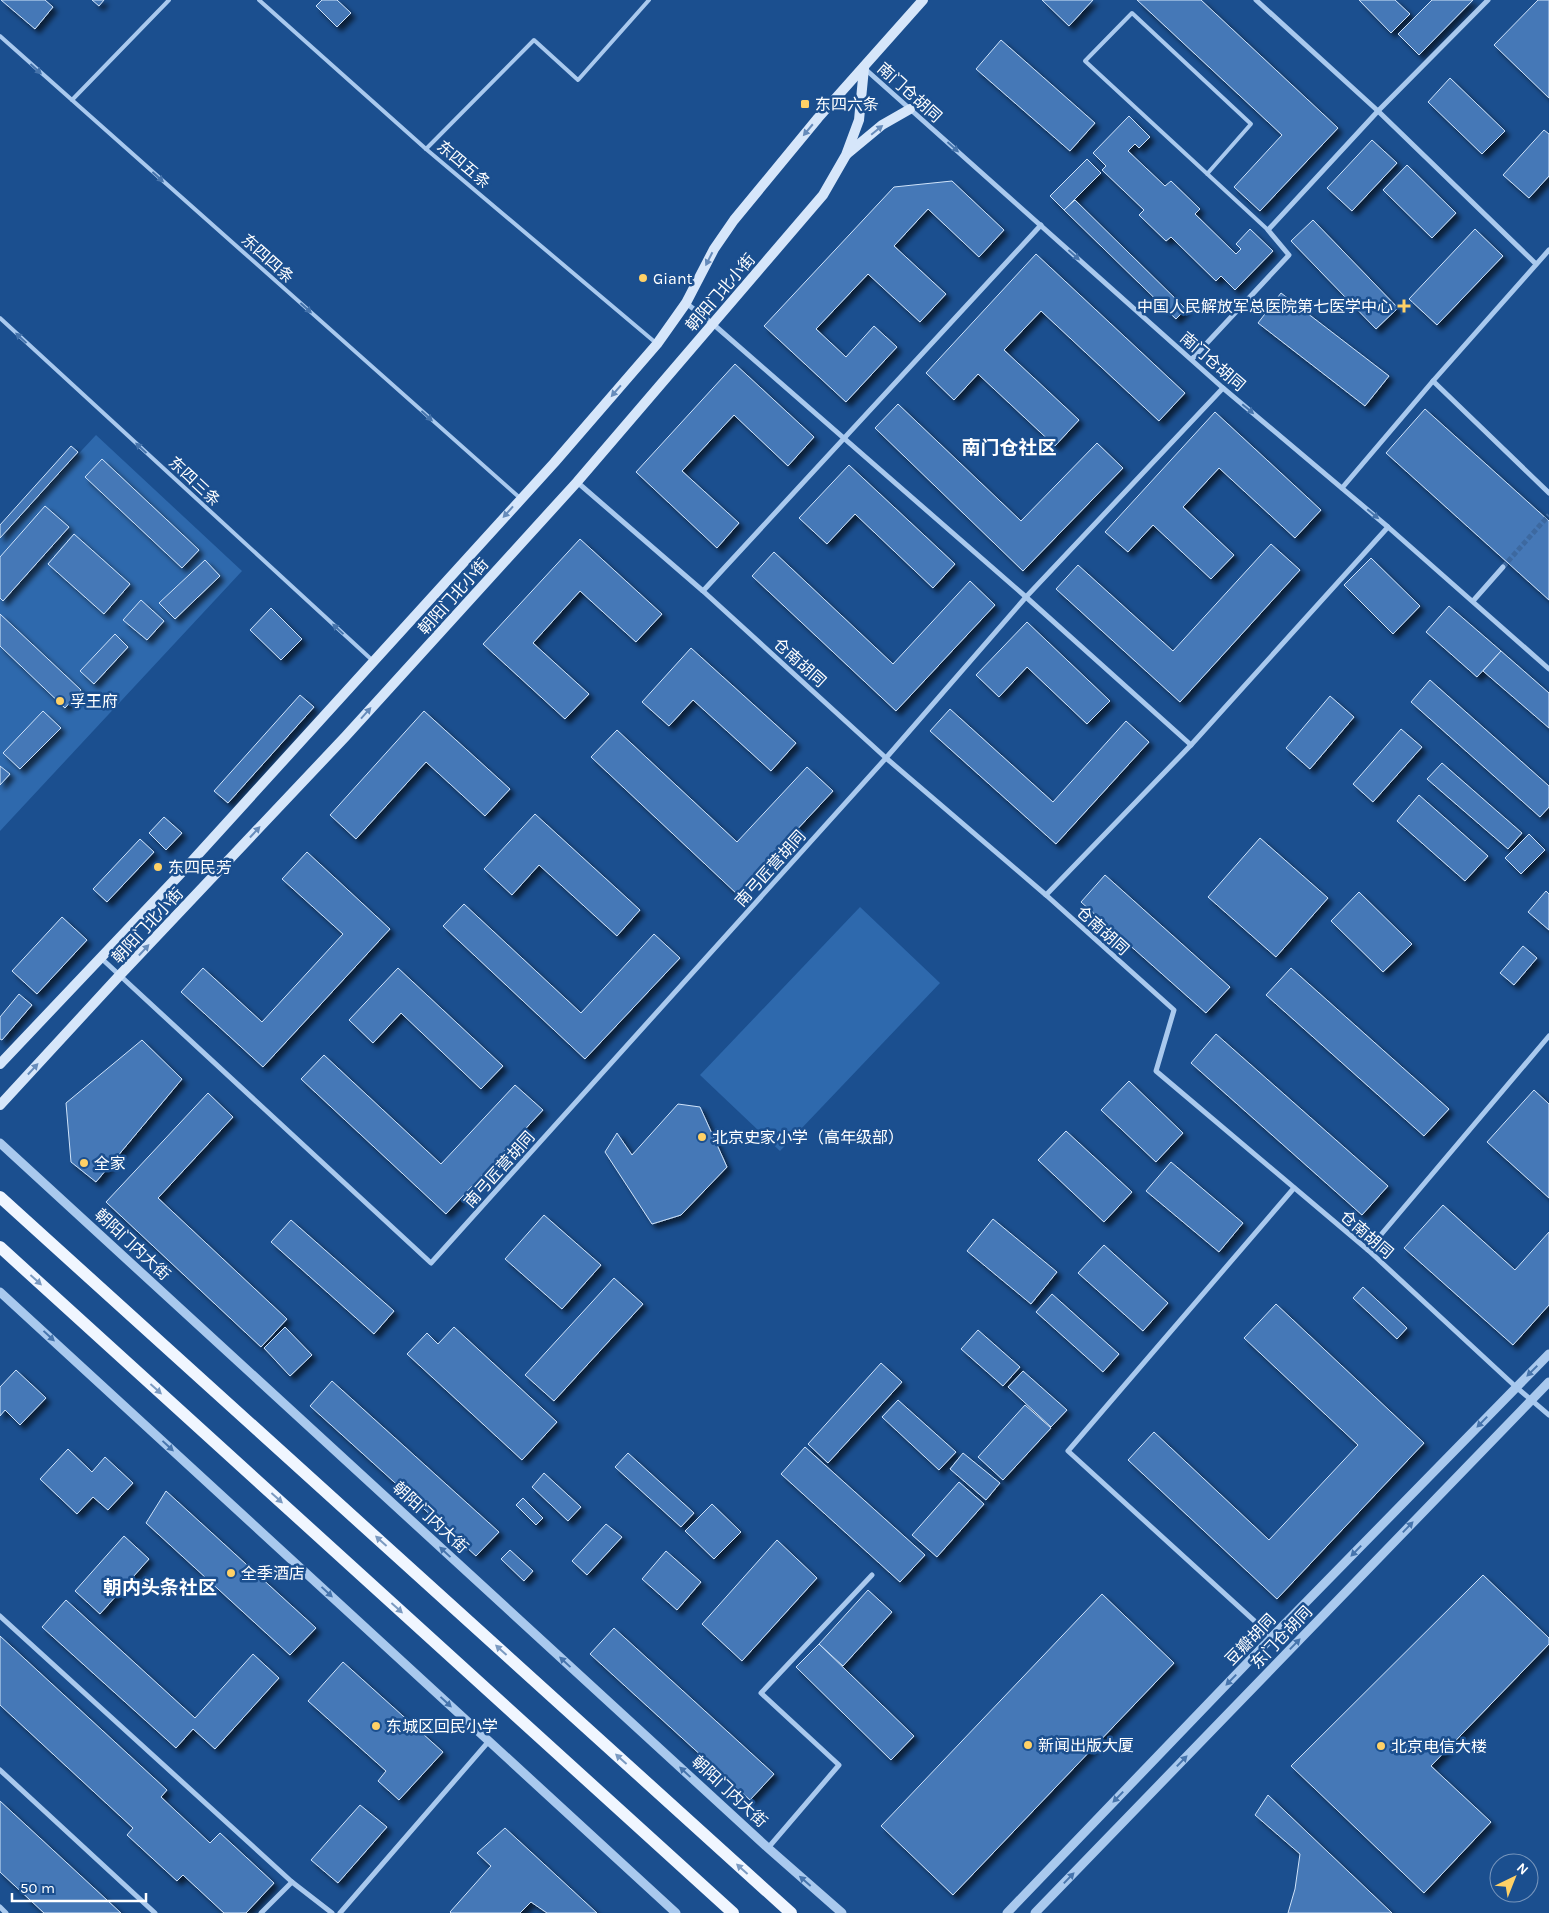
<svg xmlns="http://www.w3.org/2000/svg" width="1549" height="1913" font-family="Karla,'Noto Sans SC',sans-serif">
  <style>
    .green { fill: #2e69ad }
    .building { fill: #4478b7; stroke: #cfe3fa; filter: url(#shadow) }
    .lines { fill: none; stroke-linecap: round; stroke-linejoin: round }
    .minor-tunnel { stroke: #3d69a0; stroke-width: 5; stroke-dasharray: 5 2.5; stroke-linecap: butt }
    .service { stroke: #a9c9ee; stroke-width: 4 }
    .minor { stroke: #a9c9ee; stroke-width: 5 }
    .tertiary { stroke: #a9c9ee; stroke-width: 9 }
    .secondary { stroke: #d6e6fa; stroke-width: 10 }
    .primary { stroke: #f0f6ff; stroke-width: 12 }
    .oneway { fill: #4674ac }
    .oneway2 { fill: #668bba }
    .oneway3 { fill: #7b9ac1 }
    .poi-dot { fill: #ffd166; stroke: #1b4f8f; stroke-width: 2 }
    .labels { text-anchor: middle; stroke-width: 5; stroke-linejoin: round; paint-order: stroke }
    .street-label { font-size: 16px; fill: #fff; stroke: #1b4f8f }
    .poi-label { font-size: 16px; fill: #fff; stroke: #1b4f8f; text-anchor: start }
    .quarter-label { font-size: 19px; font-weight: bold; fill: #fff; stroke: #1b4f8f }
  </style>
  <defs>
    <filter id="shadow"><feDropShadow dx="4.5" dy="4.5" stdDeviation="2.5" flood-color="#0009"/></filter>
  </defs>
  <rect width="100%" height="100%" fill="#1b4f8f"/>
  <g class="green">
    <polygon points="96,435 242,571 0,831 0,538"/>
    <polygon points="860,907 940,983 780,1151 700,1075"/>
  </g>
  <g class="building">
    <polygon points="1,0 45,0 53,7 35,29"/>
    <polygon points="92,0 104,0 99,6"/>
    <polygon points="322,0 337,0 351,13 337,27 316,6"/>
    <polygon points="1042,0 1093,0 1069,26"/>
    <polygon points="1137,0 1201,0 1338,128 1260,211 1234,187 1282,135"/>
    <polygon points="1359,0 1395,0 1410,14 1391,33"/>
    <polygon points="1432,0 1473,0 1419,55 1398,34"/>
    <polygon points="1538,0 1549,0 1549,98 1494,45"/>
    <polygon points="1001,40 1095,123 1070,151 976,69"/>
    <polygon points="1450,78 1505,131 1482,154 1428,102"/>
    <polygon points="1129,116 1150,137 1139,148 1135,144 1128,151 1165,186 1171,181 1200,209 1195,214 1236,254 1241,249 1236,244 1250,229 1273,251 1235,290 1221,276 1216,281 1171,237 1166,241 1139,215 1144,210 1102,170 1106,166 1093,153"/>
    <polygon points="1544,130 1549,134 1549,176 1529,198 1503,175"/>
    <polygon points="1372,140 1397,163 1352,211 1327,188"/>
    <polygon points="1087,159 1101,173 1064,210 1050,196"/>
    <polygon points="1407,165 1456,213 1432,238 1383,190"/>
    <polygon points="952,181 1004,230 979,257 928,209 894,246 946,294 920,322 868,274 816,329 846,357 874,326 897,347 846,402 764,326 894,187"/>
    <polygon points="1075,200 1186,309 1176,319 1064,210"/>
    <polygon points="1313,220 1398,308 1376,329 1291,241"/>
    <polygon points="1475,229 1503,256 1437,325 1409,299"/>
    <polygon points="1036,254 1185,393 1159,421 1041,311 1004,350 1079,420 1055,446 978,374 954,400 926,373"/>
    <polygon points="1281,293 1389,376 1365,406 1258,323"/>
    <polygon points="735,364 814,437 788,466 734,415 682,471 739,523 717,548 636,472"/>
    <polygon points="898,404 1021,521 1097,443 1123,468 1023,571 875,428"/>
    <polygon points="1425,409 1549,521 1549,600 1386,453"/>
    <polygon points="1215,412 1321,510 1295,538 1219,468 1183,507 1234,555 1211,579 1153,525 1128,552 1105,532"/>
    <polygon points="71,446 78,452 0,538 0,525"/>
    <polygon points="102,459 199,550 182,568 85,477"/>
    <polygon points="849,465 955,564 933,588 855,514 827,544 799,518"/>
    <polygon points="45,506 69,527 3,601 0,598 0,557"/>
    <polygon points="74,534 130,584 104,614 48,564"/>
    <polygon points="580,539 662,614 636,642 580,591 533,643 589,694 565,719 483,644"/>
    <polygon points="1271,544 1300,570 1180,702 1056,589 1078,565 1173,651"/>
    <polygon points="774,552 893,664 970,581 995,605 896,711 752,576"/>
    <polygon points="1371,558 1420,606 1393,634 1344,585"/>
    <polygon points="205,560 220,576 175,619 159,603"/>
    <polygon points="141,600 164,621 147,640 123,620"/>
    <polygon points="1449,606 1501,651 1477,677 1426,632"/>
    <polygon points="271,608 302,639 281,660 250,630"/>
    <polygon points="0,614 81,690 65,708 0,646"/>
    <polygon points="1027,622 1110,701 1087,724 1027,667 999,697 976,675"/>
    <polygon points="115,634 128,647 94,684 80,671"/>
    <polygon points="691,648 796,743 771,771 693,700 669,726 642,702"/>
    <polygon points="1501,651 1549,693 1549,728 1483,671"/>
    <polygon points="1430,680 1549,786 1549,807 1540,817 1411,702"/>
    <polygon points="300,695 314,707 228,803 214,791"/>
    <polygon points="1330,696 1354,717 1310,769 1286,748"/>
    <polygon points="950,709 1053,802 1126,721 1149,742 1056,844 930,731"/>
    <polygon points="43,711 61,728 20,769 3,753"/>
    <polygon points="424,711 510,789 485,816 426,762 356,839 330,815"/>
    <polygon points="1401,729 1422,747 1373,802 1353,784"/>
    <polygon points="617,730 737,842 807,767 833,791 737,894 591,757"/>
    <polygon points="1442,763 1522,833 1508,849 1427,779"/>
    <polygon points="0,766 10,774 0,785"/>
    <polygon points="1419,795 1488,856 1465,881 1397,821"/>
    <polygon points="535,814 640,910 617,936 539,865 512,895 484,869"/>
    <polygon points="164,817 182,833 166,850 149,833"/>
    <polygon points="1529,834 1545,850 1521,874 1505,858"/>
    <polygon points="1260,838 1328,898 1276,957 1208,897"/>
    <polygon points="140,839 154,852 107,902 93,889"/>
    <polygon points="307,852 390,929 263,1067 181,992 203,968 262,1022 343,934 282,879"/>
    <polygon points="1105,875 1230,987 1206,1013 1081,902"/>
    <polygon points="1546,891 1549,894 1549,930 1528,912"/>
    <polygon points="1359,892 1412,944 1383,972 1331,921"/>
    <polygon points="464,904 581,1013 654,934 680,958 585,1059 443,926"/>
    <polygon points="62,917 87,940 37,994 12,971"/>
    <polygon points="1523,946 1537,958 1514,985 1500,973"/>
    <polygon points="398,968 503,1066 481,1089 401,1013 373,1043 349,1020"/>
    <polygon points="1291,968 1449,1109 1424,1136 1266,995"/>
    <polygon points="19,994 32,1005 2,1040 0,1039 0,1017"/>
    <polygon points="1216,1034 1388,1186 1362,1215 1191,1063"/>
    <polygon points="142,1040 182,1079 96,1182 71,1162 66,1103"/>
    <polygon points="324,1055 441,1164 515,1085 543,1110 446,1214 301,1079"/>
    <polygon points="1129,1081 1183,1133 1156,1162 1101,1110"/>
    <polygon points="1534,1090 1549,1104 1549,1198 1487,1142"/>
    <polygon points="208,1093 233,1117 158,1198 287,1319 261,1347 106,1202"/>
    <polygon points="678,1104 700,1107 727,1167 681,1215 652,1224 605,1152 617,1133 632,1155"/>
    <polygon points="1066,1131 1132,1192 1104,1222 1038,1160"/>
    <polygon points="1171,1162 1243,1223 1219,1252 1146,1191"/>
    <polygon points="1443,1205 1515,1270 1549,1232 1549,1305 1513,1345 1404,1248"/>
    <polygon points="544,1215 601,1265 562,1309 505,1259"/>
    <polygon points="993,1219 1057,1272 1031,1304 967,1251"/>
    <polygon points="291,1220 394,1311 374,1334 271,1242"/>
    <polygon points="1104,1245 1168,1303 1143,1331 1078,1273"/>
    <polygon points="614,1278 643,1304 554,1401 525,1375"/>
    <polygon points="1363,1287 1407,1328 1397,1339 1353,1298"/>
    <polygon points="1052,1294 1119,1354 1103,1372 1036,1312"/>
    <polygon points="1276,1304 1424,1443 1277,1599 1128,1460 1154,1432 1269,1540 1358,1445 1244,1338"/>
    <polygon points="285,1327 312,1355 290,1376 264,1348"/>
    <polygon points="454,1327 557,1422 522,1460 407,1354 427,1333 438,1344"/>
    <polygon points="978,1330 1020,1367 1003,1386 961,1349"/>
    <polygon points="881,1363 902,1382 828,1463 808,1444"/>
    <polygon points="16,1370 46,1398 20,1425 5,1410 0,1416 0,1387"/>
    <polygon points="1023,1371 1067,1410 1051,1427 1008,1387"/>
    <polygon points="332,1381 499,1532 476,1556 310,1406"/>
    <polygon points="898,1400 956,1452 939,1470 882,1417"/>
    <polygon points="1025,1405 1051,1428 1003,1480 978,1457"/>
    <polygon points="805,1447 925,1555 900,1582 781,1474"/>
    <polygon points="68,1449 92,1472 105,1457 133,1483 108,1510 93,1497 77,1514 40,1479"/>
    <polygon points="628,1453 694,1513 681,1527 615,1467"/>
    <polygon points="963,1453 1000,1483 986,1500 950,1469"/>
    <polygon points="544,1473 581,1507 568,1521 532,1487"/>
    <polygon points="959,1482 984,1504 937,1557 912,1535"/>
    <polygon points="166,1491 316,1628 290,1655 146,1523"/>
    <polygon points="523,1498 543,1518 536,1525 516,1505"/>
    <polygon points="712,1504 741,1532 714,1559 685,1531"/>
    <polygon points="606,1524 622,1537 587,1575 572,1561"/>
    <polygon points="124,1536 149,1559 100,1614 75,1591"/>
    <polygon points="777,1540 817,1578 742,1661 702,1624"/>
    <polygon points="510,1550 533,1571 524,1581 501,1559"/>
    <polygon points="666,1551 701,1582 677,1610 642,1579"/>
    <polygon points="1483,1575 1549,1638 1549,1644 1431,1766 1491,1822 1424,1893 1291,1766"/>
    <polygon points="868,1590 892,1612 843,1666 819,1644"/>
    <polygon points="1102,1594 1174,1663 953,1895 881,1826"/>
    <polygon points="66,1600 195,1718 253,1654 279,1678 215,1749 193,1729 176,1748 42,1627"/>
    <polygon points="614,1628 774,1774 750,1800 590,1654"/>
    <polygon points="0,1636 167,1790 161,1797 210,1843 220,1833 274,1883 246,1913 224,1913 183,1875 177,1881 127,1835 133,1828 0,1705"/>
    <polygon points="819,1644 914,1736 891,1760 796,1667"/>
    <polygon points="343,1662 443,1752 399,1800 378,1781 386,1771 308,1701"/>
    <polygon points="1268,1795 1392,1913 1288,1913 1295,1889 1300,1854 1255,1815"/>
    <polygon points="0,1801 121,1913 44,1913 0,1872"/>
    <polygon points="360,1805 387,1827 338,1883 311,1860"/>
    <polygon points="505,1828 597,1913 547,1913 531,1902 520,1913 451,1913 450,1912 491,1866 477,1853"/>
  </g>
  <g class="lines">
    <polyline class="minor-tunnel" points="1503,567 1549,515"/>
    <g class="service">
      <polyline points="259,0 426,149 656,343"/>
      <polyline points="0,36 520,498"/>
      <polyline points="72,100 169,0"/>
      <polyline points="426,149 534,40 578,80 649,0"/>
      <polyline points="1207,174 1251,124 1132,13 1085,61 1268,230"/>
      <polyline points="0,318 372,660"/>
    </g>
    <g class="minor">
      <polyline points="1256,0 1378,111 1536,264"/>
      <polyline points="864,68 1223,388 1388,527 1549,669"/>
      <polyline points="686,303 713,324 1026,597 1191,745"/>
      <polyline points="1192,359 1289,255 1268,230 1378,111 1488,0"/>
      <polyline points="1433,381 1549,493"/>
      <polyline points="577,482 703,591 886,758 1046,895 1174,1010 1156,1071 1368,1250 1516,1387 1549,1415"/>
      <polyline points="1342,488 1433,381 1549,250"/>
      <polyline points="703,591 1041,225"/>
      <polyline points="1473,601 1503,567"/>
      <polyline points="1046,895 1191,745 1388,527"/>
      <polyline points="101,958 431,1263 886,758 1026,597 1223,388"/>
      <polyline points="1368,1250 1549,1036"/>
      <polyline points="0,1616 292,1882 332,1913"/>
      <polyline points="1272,1637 1068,1451 1294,1188"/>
      <polyline points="0,1770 155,1913"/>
      <polyline points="768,1848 839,1765 761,1693 872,1575"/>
      <polyline points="0,1907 6,1913"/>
      <polyline points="261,1913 292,1882"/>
      <polyline points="340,1913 489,1741"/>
    </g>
    <g class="tertiary">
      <polyline points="0,1143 768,1848 842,1913"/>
      <polyline points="0,1292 676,1913"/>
      <polyline points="1007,1913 1272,1637 1549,1354"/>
      <polyline points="1035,1913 1549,1382"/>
    </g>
    <g class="secondary">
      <polyline points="847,154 882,125 910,109"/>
      <polyline points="0,1064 183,871 554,463 657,344 686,303 714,249 734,220 818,118 923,0"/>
      <polyline points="0,1105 119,976 345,737 577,482 823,195 846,155 859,120 864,68"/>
    </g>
    <g class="primary">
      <polyline points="0,1197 791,1913"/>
      <polyline points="0,1247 733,1913"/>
    </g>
  </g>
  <defs><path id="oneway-solid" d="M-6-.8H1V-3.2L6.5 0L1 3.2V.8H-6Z" transform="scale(1.25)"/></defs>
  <g class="oneway">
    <use href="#oneway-solid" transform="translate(36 69) rotate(42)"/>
    <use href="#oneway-solid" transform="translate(953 147) rotate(42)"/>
    <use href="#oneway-solid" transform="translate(158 177) rotate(42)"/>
    <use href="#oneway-solid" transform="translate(1074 255) rotate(42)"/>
    <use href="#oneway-solid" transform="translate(306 308) rotate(42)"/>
    <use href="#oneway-solid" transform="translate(21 338) rotate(-137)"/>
    <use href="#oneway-solid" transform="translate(1248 409) rotate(40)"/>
    <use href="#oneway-solid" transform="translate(427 416) rotate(42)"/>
    <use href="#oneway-solid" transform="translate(141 448) rotate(-137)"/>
    <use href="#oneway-solid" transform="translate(1373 514) rotate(40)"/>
    <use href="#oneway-solid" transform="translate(338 629) rotate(-137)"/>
    <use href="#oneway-solid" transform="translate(49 1336) rotate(43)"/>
    <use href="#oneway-solid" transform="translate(1532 1371) rotate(135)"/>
    <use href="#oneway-solid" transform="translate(1482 1422) rotate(134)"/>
    <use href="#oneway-solid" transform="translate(168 1446) rotate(43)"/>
    <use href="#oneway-solid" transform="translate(1408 1527) rotate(-46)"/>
    <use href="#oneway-solid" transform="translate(1356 1551) rotate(134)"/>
    <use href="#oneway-solid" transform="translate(445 1552) rotate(-137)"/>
    <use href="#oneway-solid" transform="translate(327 1592) rotate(43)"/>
    <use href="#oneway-solid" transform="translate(1295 1644) rotate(-46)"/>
    <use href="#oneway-solid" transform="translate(565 1662) rotate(-137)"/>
    <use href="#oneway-solid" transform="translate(1231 1680) rotate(134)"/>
    <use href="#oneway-solid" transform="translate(446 1702) rotate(43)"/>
    <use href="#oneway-solid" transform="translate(1182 1761) rotate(-46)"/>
    <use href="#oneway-solid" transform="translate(685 1772) rotate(-137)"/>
    <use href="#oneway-solid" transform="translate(1118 1797) rotate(134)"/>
    <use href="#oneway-solid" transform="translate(1069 1878) rotate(-46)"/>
    <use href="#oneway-solid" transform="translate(805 1881) rotate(-139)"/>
  </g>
  <g class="oneway2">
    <use href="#oneway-solid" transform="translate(808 130) rotate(130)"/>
    <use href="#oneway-solid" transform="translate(877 130) rotate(-39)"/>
    <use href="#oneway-solid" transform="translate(709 259) rotate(117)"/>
    <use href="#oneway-solid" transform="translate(616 391) rotate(131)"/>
    <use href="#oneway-solid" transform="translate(508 512) rotate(132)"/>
    <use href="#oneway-solid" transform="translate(366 713) rotate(-48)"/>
    <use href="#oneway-solid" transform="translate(255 832) rotate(-47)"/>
    <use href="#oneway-solid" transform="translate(144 950) rotate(-47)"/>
    <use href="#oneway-solid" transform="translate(33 1069) rotate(-47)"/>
  </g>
  <g class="oneway3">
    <use href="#oneway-solid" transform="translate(36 1280) rotate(42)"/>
    <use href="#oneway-solid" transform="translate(156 1389) rotate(42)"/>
    <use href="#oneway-solid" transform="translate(277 1498) rotate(42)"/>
    <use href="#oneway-solid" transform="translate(381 1541) rotate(-138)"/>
    <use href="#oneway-solid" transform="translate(397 1608) rotate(42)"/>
    <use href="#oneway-solid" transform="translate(501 1650) rotate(-138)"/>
    <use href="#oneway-solid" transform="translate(621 1759) rotate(-138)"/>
    <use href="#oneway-solid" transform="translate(742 1869) rotate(-138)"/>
  </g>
  <g class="poi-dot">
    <rect x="800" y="99" width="10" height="10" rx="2.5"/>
    <circle cx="643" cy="278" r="5"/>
    <path d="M1401.5 298.5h5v5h5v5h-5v5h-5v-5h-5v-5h5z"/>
    <circle cx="60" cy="701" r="5"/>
    <circle cx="158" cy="867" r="5"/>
    <circle cx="702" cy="1137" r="5"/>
    <circle cx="84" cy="1163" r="5"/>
    <circle cx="231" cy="1573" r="5"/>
    <circle cx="376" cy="1726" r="5"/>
    <circle cx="1028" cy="1745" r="5"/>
    <circle cx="1381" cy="1746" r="5"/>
  </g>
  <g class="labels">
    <g class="street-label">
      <text transform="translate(910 92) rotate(42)" y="6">南门仓胡同</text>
      <text transform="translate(464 164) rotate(40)" y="6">东四五条</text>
      <text transform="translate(268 258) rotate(42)" y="6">东四四条</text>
      <text transform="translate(720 292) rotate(-49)" y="6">朝阳门北小街</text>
      <text transform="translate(1213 361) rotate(41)" y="6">南门仓胡同</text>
      <text transform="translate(195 481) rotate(43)" y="6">东四三条</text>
      <text transform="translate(453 596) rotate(-48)" y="6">朝阳门北小街</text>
      <text transform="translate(800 662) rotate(42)" y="6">仓南胡同</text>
      <text transform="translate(770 868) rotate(-48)" y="6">南弓匠营胡同</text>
      <text transform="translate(147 925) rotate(-47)" y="6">朝阳门北小街</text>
      <text transform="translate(1103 930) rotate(42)" y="6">仓南胡同</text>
      <text transform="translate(499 1169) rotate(-48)" y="6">南弓匠营胡同</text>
      <text transform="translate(1367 1234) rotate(41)" y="6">仓南胡同</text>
      <text transform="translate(133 1244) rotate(43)" y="6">朝阳门内大街</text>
      <text transform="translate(431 1517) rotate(43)" y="6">朝阳门内大街</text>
      <text transform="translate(1281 1637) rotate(-46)" y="6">东门仓胡同</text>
      <text transform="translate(1250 1639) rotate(-46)" y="6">豆瓣胡同</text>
      <text transform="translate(730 1791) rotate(43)" y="6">朝阳门内大街</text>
    </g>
    <g class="poi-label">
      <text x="815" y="110">东四六条</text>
      <text x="653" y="284">Giant</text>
      <text x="1393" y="312" text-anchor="end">中国人民解放军总医院第七医学中心</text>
      <text x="70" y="707">孚王府</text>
      <text x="168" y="873">东四民芳</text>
      <text x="712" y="1143">北京史家小学（高年级部）</text>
      <text x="94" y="1169">全家</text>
      <text x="241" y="1579">全季酒店</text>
      <text x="386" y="1732">东城区回民小学</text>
      <text x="1038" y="1751">新闻出版大厦</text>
      <text x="1391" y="1752">北京电信大楼</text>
    </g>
    <g class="quarter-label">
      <text x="1009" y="454">南门仓社区</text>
      <text x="160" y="1594">朝内头条社区</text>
    </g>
  </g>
  <g transform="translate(1514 1878) rotate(43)"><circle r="24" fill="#1b4f8f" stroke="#7695bc"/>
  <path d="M0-4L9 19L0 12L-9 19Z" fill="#ffd166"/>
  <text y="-8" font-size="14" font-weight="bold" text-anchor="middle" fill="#ffffff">N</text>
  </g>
  <path d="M12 1893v8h134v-8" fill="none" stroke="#ffffff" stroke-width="2.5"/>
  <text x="20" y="1893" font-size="15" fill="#ffffff" stroke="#1b4f8f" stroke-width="4" paint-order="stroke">50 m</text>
</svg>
